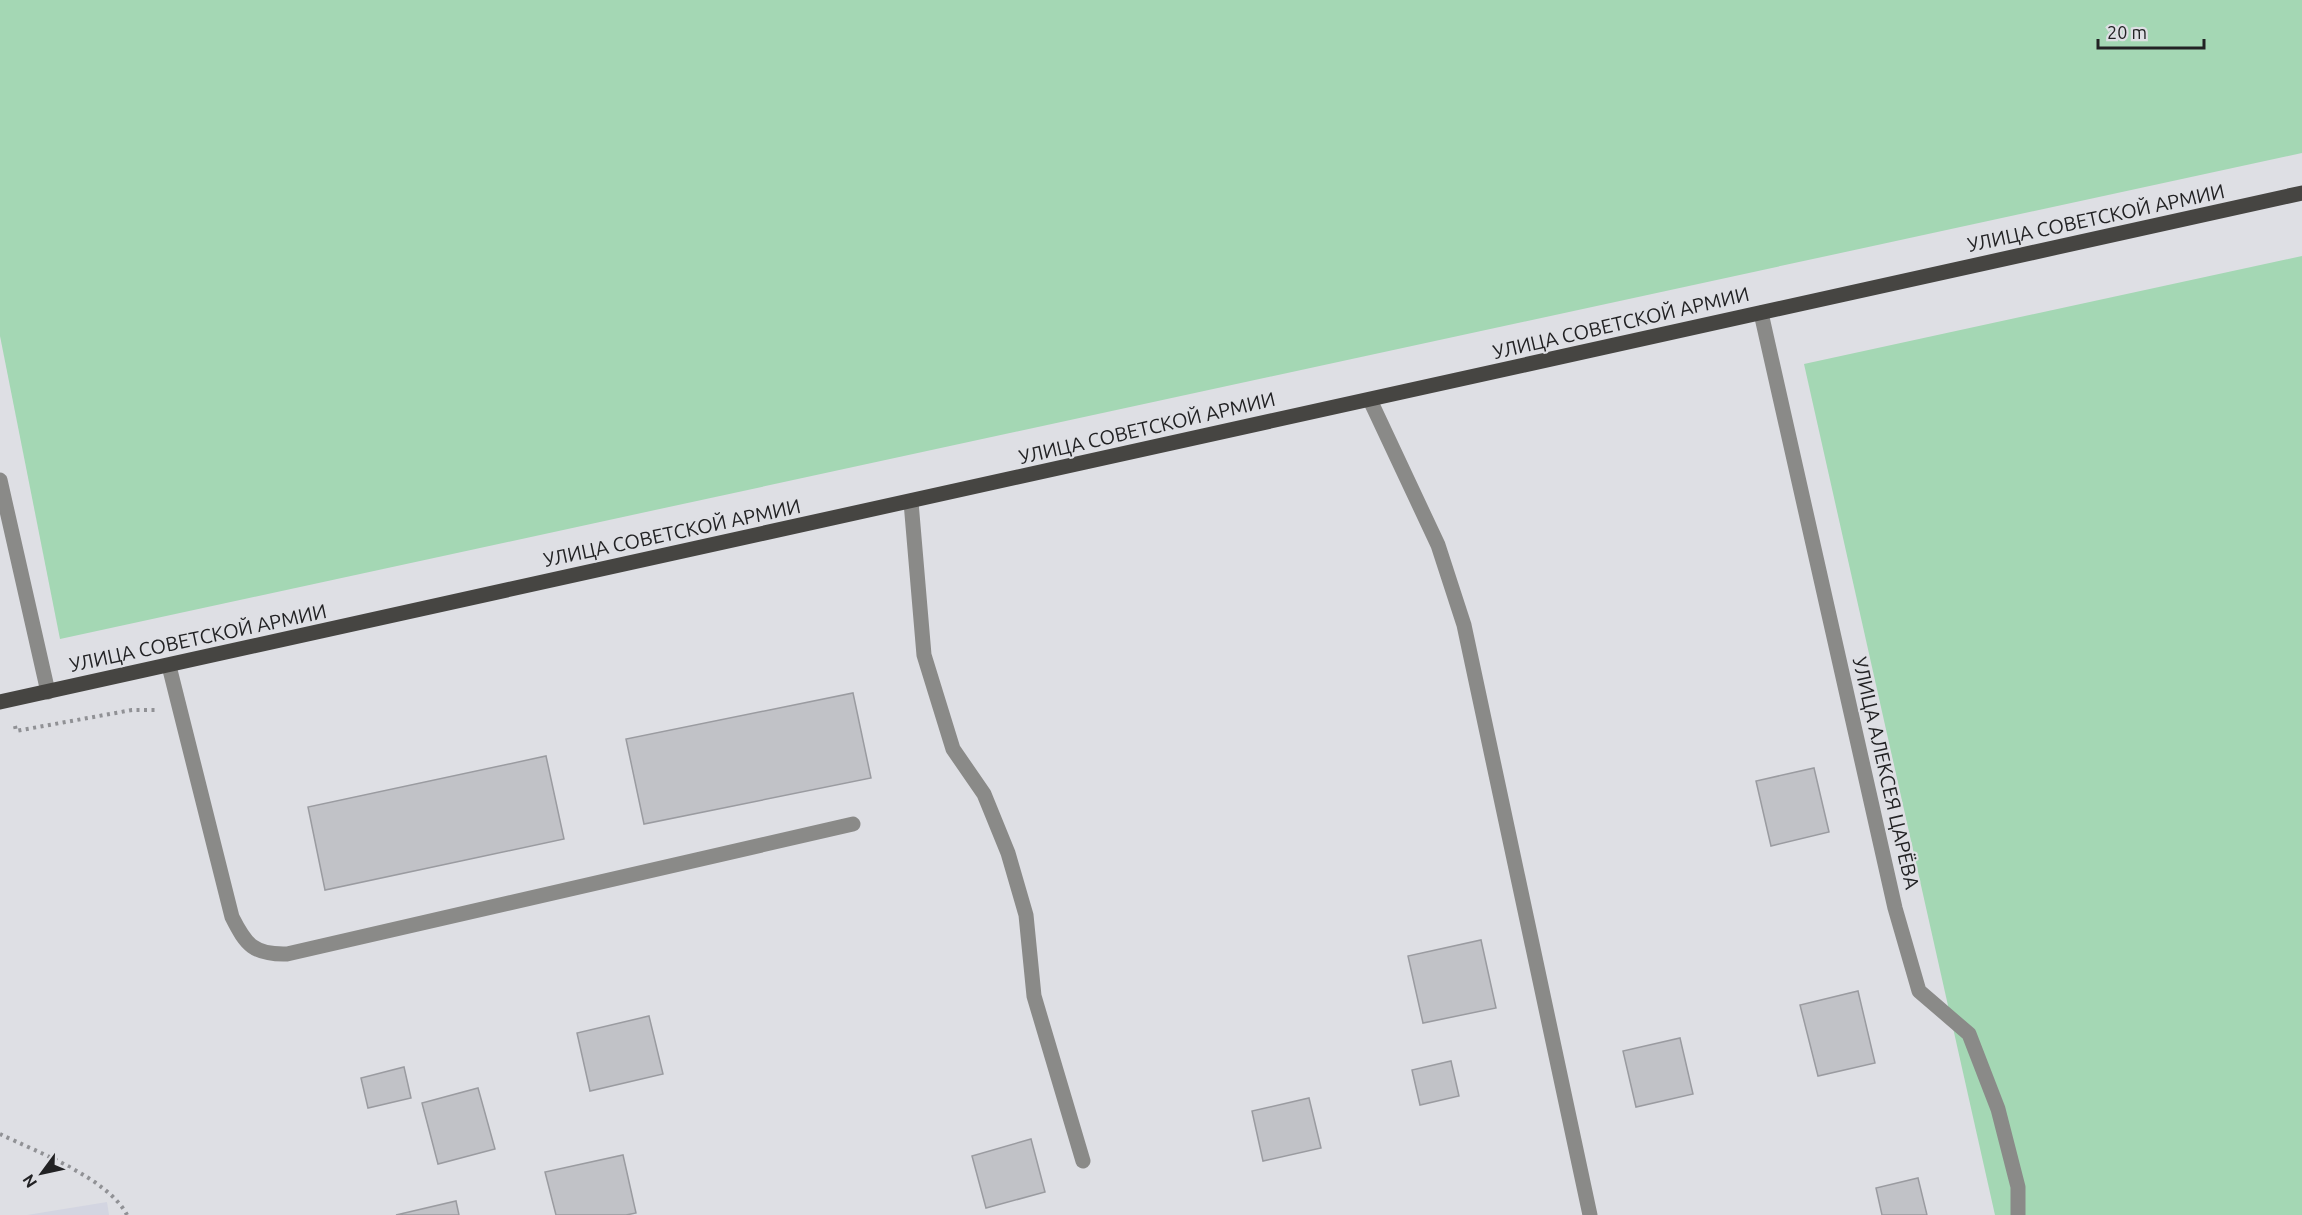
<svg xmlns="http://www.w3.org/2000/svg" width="2302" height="1215" font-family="Ubuntu,sans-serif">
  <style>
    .built { fill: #d3d5e1 }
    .green { fill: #a4d7b4 }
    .building { fill: #c1c2c7; stroke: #9a9ba0; stroke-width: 1.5 }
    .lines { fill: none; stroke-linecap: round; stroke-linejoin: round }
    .path { stroke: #909195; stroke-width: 4; stroke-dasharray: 3 4.5; stroke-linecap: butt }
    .minor { stroke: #8a8a88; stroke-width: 15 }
    .major { stroke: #464542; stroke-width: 15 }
    .labels { text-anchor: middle; stroke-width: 4.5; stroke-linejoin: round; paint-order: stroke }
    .street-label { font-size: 20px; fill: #222224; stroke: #dedfe4 }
  </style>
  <rect width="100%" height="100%" fill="#dedfe4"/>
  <polygon class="built" points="107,1202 109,1215 27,1215"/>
  <g class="green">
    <polygon points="0,0 2302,0 2302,153 60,639 0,336"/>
    <polygon points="2302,256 2302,1215 1995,1215 1804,364"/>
  </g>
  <g class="building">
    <polygon points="853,693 871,778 644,824 626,739"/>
    <polygon points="546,756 564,839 325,890 308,807"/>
    <polygon points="1814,768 1829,832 1771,846 1756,781"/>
    <polygon points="1481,940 1496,1008 1423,1023 1408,956"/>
    <polygon points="1858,991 1875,1063 1818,1076 1800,1005"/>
    <polygon points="649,1016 663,1074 590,1091 577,1033"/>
    <polygon points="1680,1038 1693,1094 1636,1107 1623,1051"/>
    <polygon points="1451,1061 1459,1096 1420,1105 1412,1070"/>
    <polygon points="404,1067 411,1098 368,1108 361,1078"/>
    <polygon points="478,1088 495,1149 438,1164 422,1103"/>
    <polygon points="1309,1098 1321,1148 1263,1161 1252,1111"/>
    <polygon points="1031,1139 1045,1192 986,1208 972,1156"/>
    <polygon points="623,1155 636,1213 626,1215 556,1215 545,1172"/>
    <polygon points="1918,1178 1927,1215 1882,1215 1876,1188"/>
    <polygon points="456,1201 459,1215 396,1215"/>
  </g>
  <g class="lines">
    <g class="path">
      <polyline points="15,726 16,731 132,710 155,710"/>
      <path d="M0 1134C37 1152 108 1178 127 1215"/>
    </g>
    <g class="minor">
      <polyline points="1761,313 1895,908 1919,991 1969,1034 1998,1109 2018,1187 2018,1215"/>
      <polyline points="1370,400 1438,545 1464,625 1590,1215"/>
      <polyline points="0,480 48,692"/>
      <polyline points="911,502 924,655 953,749 984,794 1008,853 1026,915 1034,996 1083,1161"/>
      <path d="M169 666 232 917C246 945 254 955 287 954L853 824"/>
    </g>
    <polyline class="major" points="0,702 2302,193"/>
  </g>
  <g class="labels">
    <g class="street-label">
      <text transform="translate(2096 218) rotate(-12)" y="7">УЛИЦА СОВЕТСКОЙ АРМИИ</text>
      <text transform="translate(1621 323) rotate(-13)" y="7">УЛИЦА СОВЕТСКОЙ АРМИИ</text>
      <text transform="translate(1147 428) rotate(-13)" y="7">УЛИЦА СОВЕТСКОЙ АРМИИ</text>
      <text transform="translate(672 533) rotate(-12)" y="7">УЛИЦА СОВЕТСКОЙ АРМИИ</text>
      <text transform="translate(198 638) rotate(-12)" y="7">УЛИЦА СОВЕТСКОЙ АРМИИ</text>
      <text transform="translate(1886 773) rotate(77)" y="7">УЛИЦА АЛЕКСЕЯ ЦАРЁВА</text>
    </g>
  </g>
  <g transform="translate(42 1173) rotate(237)" stroke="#dedfe4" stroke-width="4.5" paint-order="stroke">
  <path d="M0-4.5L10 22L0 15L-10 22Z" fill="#222224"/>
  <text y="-9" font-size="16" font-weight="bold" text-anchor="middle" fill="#222224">N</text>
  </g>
  <path d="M2098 39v9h106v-9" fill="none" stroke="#222224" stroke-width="3"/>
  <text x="2107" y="39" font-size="18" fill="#222224" stroke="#dedfe4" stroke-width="4.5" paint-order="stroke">20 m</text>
</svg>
